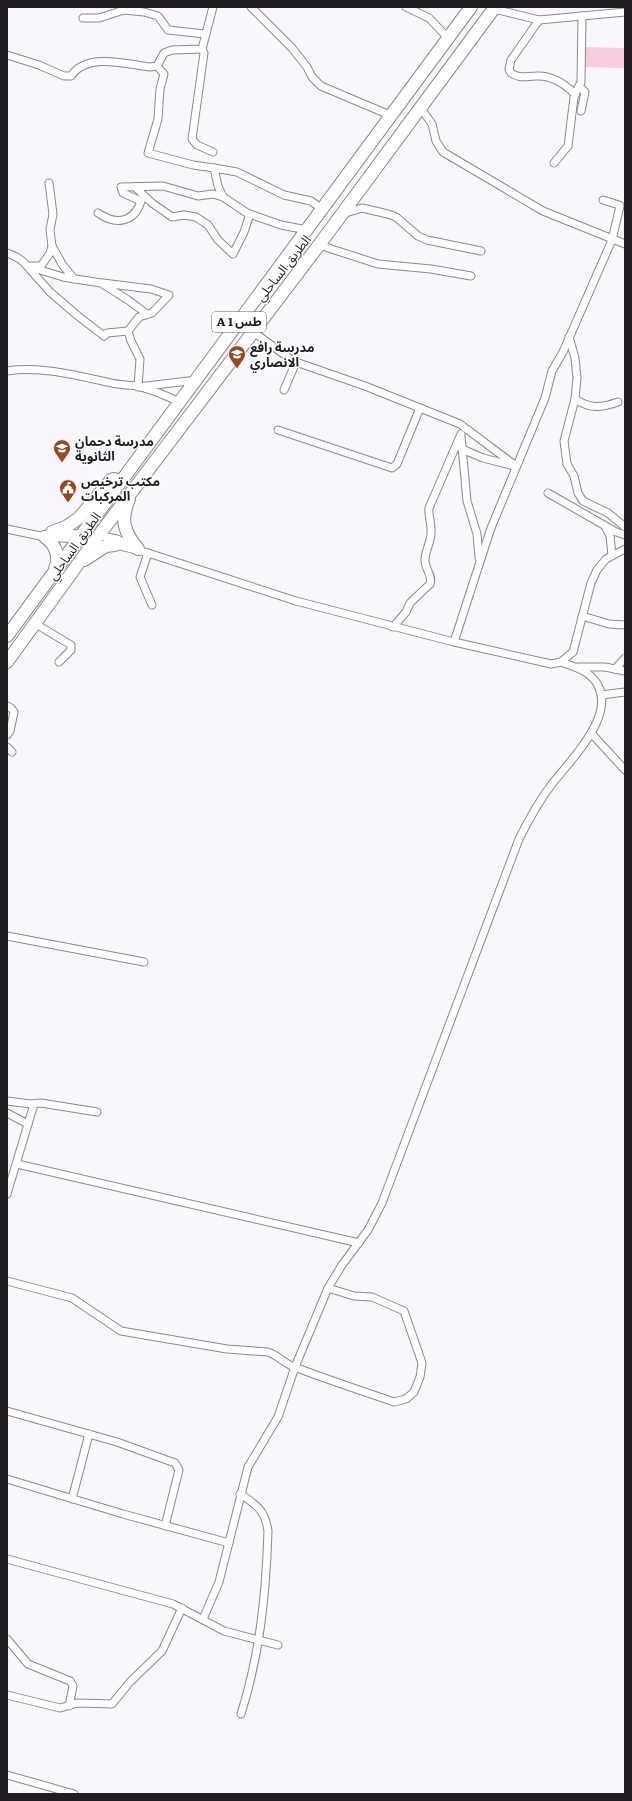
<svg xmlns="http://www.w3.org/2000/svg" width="632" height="1801" font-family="Literata,'Noto Sans Arabic',serif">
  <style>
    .green { fill: #f8cddf }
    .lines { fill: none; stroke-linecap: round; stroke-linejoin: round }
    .minor-casing { stroke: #8e8595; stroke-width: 9 }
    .trunk-casing { stroke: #8e8595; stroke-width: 14 }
    .minor { stroke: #fff; stroke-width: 7 }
    .trunk { stroke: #fff; stroke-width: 12 }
    .labels { text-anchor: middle; stroke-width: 3; stroke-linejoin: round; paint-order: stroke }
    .shield { fill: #fff; stroke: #636064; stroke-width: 1 }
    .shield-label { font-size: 12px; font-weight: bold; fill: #201c22 }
    .street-label { font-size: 13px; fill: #201c22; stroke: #fff }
    .poi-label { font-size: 13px; font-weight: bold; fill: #201c22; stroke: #fff; text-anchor: start }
  </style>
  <rect width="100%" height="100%" fill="#faf6fd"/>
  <polygon class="green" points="585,47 625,48 625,68 585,67"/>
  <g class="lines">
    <g class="minor-casing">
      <g id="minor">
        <polyline points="251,7 292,48 307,67 312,77 321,86 392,116"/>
        <polyline points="406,7 429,18 448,38"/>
        <polyline points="494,9 539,20 625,12"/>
        <polyline points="83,18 99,18 124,10 144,12 158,16 168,30 205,34"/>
        <path d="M539 20 511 60 509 69 511 73C519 79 526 76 536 76 552 75 564 83 575 94"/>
        <polyline points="202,49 204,53 192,139 197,145 213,152"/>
        <path d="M7 55 39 65 64 76H71C87 52 126 64 150 67L157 66 164 53 172 50 202 49 213 7"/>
        <polyline points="157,66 164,74 160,89 158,119 148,153 193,165 214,168 218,186 223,197"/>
        <polyline points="579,86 585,92 581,111"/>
        <polyline points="420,107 432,124 436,141 443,152 543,211 625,244"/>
        <polyline points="554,163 568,146 574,97 581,82 582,16"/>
        <polyline points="214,168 237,172 284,195 311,201 322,209"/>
        <polyline points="49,183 53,214 50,230 52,246 62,264 74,279"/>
        <polyline points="135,187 152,203 172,217 184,215 196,217 208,225 218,240 233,254 244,232 250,214"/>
        <polyline points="141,201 123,193 121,187 163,186 198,196 213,194 223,197 247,213 281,225 307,230"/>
        <polyline points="343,212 349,212 362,208 388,214 396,217 418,236 427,240 481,251"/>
        <path d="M98 213C118 227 137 221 142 197"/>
        <polyline points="319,245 378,264 431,269 471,276"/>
        <path d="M7 253C15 256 22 259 27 266H41L50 253 52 246"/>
        <polyline points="103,283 151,289 169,295 152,313 139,317 128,331"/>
        <polyline points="147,314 128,300 101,283 63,277 27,266 50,292 78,316 104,336 107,333 128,331 131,341 140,359 138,387 197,380"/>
        <polyline points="252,331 293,361 365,386 460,424 516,466"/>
        <polyline points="569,337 575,358 577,378 575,399 564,441 567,464 574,476 578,493 583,501 608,513 625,527"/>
        <path d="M7 371C41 366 74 375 107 382 117 385 127 385 137 386 152 389 166 396 180 402"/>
        <polyline points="284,390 296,362"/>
        <path d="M575 399C590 409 601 408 618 402"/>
        <polyline points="278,430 392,468 397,464 420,408"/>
        <polyline points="461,436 467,501 477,534 479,558"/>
        <polyline points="462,449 483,458 514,466"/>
        <polyline points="548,493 616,532 625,535"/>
        <polyline points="605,526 610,536 612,555"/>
        <polyline points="7,529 45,537 98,540"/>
        <polyline points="57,533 84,534"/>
        <polyline points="97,535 117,539 132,546"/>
        <polyline points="112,544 148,553 296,601 454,642 551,664 561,662 573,652 591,583 597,570 606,559 625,549"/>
        <polyline points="148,553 140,577 152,605"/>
        <polyline points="582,616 609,624 625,625"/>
        <polyline points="34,623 71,645 71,650 59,662"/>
        <path d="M393 627 406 612 410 603 430 584C433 575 425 570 425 560 425 551 431 542 431 533 432 524 428 516 429 508L461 434"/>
        <polyline points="454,642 491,528 545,398 552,371 563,352 612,240 620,206 619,205 603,200"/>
        <polyline points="578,667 605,667 625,671"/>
        <polyline points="615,669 625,658"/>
        <polyline points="601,695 625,692"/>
        <polyline points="7,706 11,708 14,712 10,731 7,735"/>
        <polyline points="591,733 625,770"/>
        <polyline points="7,747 12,752"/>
        <polyline points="7,936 144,962"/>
        <polyline points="7,1101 31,1104 41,1103 97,1112"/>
        <polyline points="7,1113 28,1124"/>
        <polyline points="17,1164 359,1243"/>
        <polyline points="7,1194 34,1104"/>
        <path d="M7 1281 72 1298 121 1331 227 1349 268 1352C277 1355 283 1362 292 1366 325 1379 360 1390 394 1402L406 1399 414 1392 420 1377 422 1363 404 1311 372 1297 354 1296 328 1288"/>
        <polyline points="7,1411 117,1442 175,1463 179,1470 165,1526"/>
        <polyline points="7,1479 123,1514 229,1543"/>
        <path d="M240 1494C257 1505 265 1510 268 1531 266 1594 260 1654 241 1714"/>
        <polyline points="72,1499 89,1434"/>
        <polyline points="7,1559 173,1604 224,1631 278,1645"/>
        <path d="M203 1619 219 1582 248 1467 278 1417 295 1367 328 1288 342 1265 368 1230 382 1203 519 839C529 819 539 801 552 784 573 757 628 704 587 673 579 668 570 665 561 662"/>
        <polyline points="7,1639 28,1664 70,1681 73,1686 69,1706"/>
        <polyline points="7,1695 60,1708 77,1703 112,1704 130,1682 162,1651 182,1608"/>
        <polyline points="7,1775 74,1794"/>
      </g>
    </g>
    <g class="trunk-casing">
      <g id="trunk">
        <path d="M129 499C120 520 124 532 138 549"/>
        <polyline points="52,532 66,527 79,518 111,480 114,479 121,481"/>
        <path d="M45 537C56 545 60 556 55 569"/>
        <polyline points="84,560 106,546 115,545"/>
        <polyline points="7,636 471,7"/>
        <polyline points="7,662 99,535 319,245 495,7"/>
      </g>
    </g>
    <use href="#minor" class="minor"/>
    <use href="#trunk" class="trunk"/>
  </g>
  <defs>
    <g id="school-pin" transform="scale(0.9)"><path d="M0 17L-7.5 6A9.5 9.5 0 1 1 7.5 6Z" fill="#924c23" stroke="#fff"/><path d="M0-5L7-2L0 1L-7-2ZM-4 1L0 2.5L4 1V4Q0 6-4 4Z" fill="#fff"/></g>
    <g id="civic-pin" transform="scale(0.9)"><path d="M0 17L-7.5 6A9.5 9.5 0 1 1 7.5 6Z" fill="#924c23" stroke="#fff"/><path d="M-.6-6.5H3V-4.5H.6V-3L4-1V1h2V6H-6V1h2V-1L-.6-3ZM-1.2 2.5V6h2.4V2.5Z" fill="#fff"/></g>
  </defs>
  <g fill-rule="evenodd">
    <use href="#school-pin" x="237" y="354"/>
    <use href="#school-pin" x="62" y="448"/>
    <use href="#civic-pin" x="68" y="488"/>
  </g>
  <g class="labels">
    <rect class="shield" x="212" y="312" width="54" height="20" rx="3"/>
    <g class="shield-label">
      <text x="239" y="326">A 1 طس</text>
    </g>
    <g class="street-label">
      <text transform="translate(283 268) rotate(-52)" y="5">الطريق الساحلي</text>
      <text transform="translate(74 546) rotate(-54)" y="5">الطريق الساحلي</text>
    </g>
    <g class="poi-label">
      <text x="250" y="352">مدرسة رافع<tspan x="250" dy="15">الانصاري</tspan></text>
      <text x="75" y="446">مدرسة دحمان<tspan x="75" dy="15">الثانوية</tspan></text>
      <text x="81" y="486">مكتب ترخيص<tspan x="81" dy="15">المركبات</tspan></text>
    </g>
  </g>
  <rect width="632" height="1801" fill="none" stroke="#201c22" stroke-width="16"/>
</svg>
